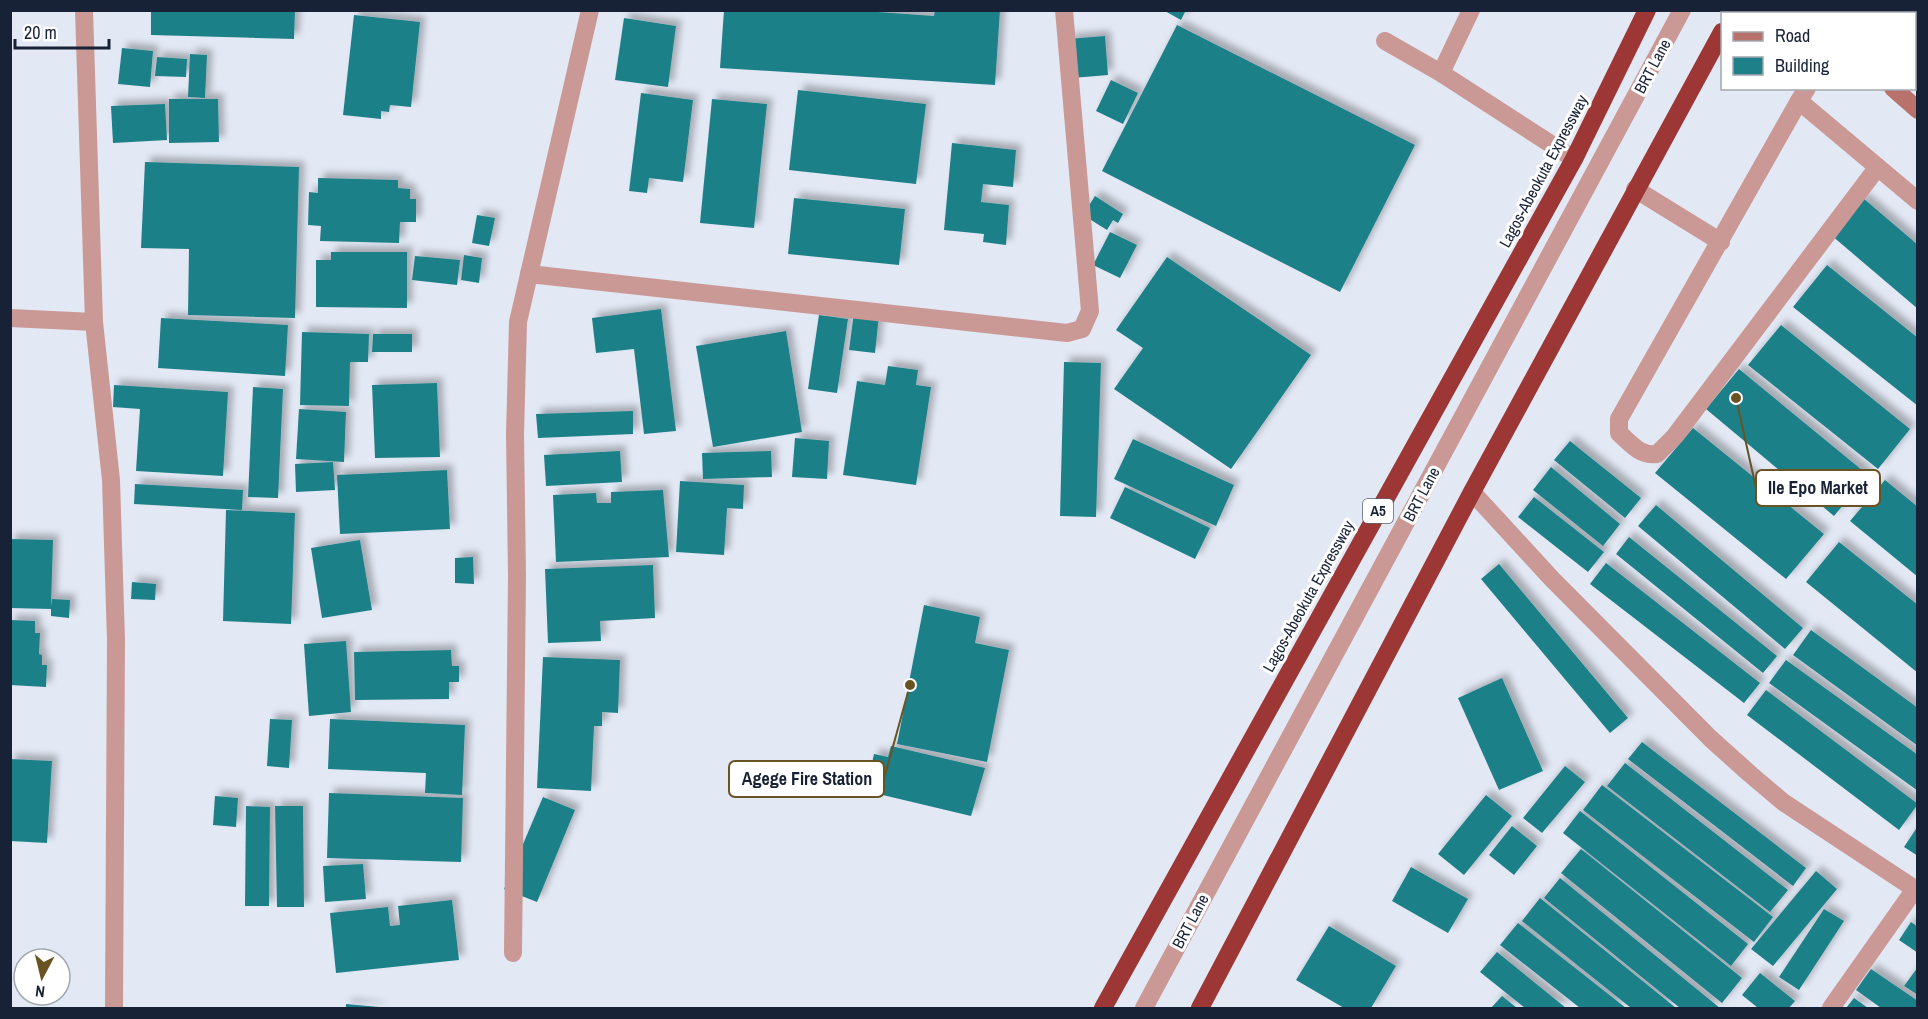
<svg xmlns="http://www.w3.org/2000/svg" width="1928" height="1019" font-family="'Archivo Narrow',sans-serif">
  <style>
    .building { fill: #1e8089; filter: url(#shadow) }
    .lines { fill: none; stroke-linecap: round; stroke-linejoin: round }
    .lane { stroke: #cb9995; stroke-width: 18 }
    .street { stroke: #cb9995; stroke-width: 18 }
    .secondary { stroke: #b9716c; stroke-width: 18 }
    .highway { stroke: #9d3736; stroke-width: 18 }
    .labels { text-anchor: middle; stroke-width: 6; stroke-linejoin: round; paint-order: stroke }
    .shield { fill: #fff; stroke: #5d6473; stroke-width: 1.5 }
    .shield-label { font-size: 15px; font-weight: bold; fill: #182237 }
    .street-label { font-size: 16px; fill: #182237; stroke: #fff }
    .leader { fill: none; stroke: #695322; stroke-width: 2 }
    .callout-dot { fill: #695322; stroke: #fff; stroke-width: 2 }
    .callout { fill: #fff; stroke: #695322; stroke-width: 2 }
    .callout-label { font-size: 18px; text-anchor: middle; font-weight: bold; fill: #182237 }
  </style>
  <defs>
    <filter id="shadow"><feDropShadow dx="5.5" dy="-5.5" stdDeviation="3" flood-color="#0004"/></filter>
  </defs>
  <rect width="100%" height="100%" fill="#e2e8f4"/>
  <g class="building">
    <polygon points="151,10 295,10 294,39 151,35"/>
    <polygon points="724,10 850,10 934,16 935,10 1000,10 995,85 720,68"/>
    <polygon points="1163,10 1186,10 1181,20"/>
    <polygon points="354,15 420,22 411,107 390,105 389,112 381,111 381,119 343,115"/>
    <polygon points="624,18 676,26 668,87 615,80"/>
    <polygon points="1177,25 1415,145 1340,292 1102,171"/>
    <polygon points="1105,36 1108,75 1072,78 1068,39"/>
    <polygon points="122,48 153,51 150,87 118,84"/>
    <polygon points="190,54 207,55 205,98 188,97"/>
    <polygon points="157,57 187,59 186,77 155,76"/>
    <polygon points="1111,80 1138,93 1123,124 1096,111"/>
    <polygon points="798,90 926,104 916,184 789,170"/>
    <polygon points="641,93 693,100 683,182 649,178 647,193 629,191"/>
    <polygon points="169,99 218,99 219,142 169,143"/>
    <polygon points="712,99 767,104 754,228 700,223"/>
    <polygon points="165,104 167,140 113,143 111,106"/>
    <polygon points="952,143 1016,150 1013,187 983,184 981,202 1009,205 1006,245 983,242 984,234 944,230"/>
    <polygon points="145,162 299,167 295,318 188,315 189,249 141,248"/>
    <polygon points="318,178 398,180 398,188 410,189 410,199 416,199 416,222 400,222 399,243 320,241 321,226 308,225 309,192 318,193"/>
    <polygon points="1095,196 1123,214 1118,223 1113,220 1107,230 1083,215"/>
    <polygon points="794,198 905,209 899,265 788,254"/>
    <polygon points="1863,198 1918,245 1918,309 1831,235"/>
    <polygon points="477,215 495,218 489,246 472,243"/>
    <polygon points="1110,232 1137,245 1120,278 1093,265"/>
    <polygon points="331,252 407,252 407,308 316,307 316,260 331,260"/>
    <polygon points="464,255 482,258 479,283 461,280"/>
    <polygon points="415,256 460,260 457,285 412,280"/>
    <polygon points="1167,257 1311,355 1231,469 1114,389 1143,348 1116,330"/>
    <polygon points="1827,265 1918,338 1918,406 1793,307"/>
    <polygon points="661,309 676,431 644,434 634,349 596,353 592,318"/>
    <polygon points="854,312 879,315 875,353 849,350"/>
    <polygon points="819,315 848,319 837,393 808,389"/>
    <polygon points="161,318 288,325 285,376 158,368"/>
    <polygon points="1781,325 1910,429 1878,469 1748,365"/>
    <polygon points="786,331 802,432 713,447 696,346"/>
    <polygon points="302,332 369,334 368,362 350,362 349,406 300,405"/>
    <polygon points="373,334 412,334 412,352 372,352"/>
    <polygon points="1064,362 1101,363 1096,517 1060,516"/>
    <polygon points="888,366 918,370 916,385 931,387 916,485 843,475 857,381 885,385"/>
    <polygon points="1739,369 1868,475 1834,516 1706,409"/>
    <polygon points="437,383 440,457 375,458 372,385"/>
    <polygon points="114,385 228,392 223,476 136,471 140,409 113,407"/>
    <polygon points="253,387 283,389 278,498 248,497"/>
    <polygon points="299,409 346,412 344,462 296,459"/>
    <polygon points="633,411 633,434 538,438 536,414"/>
    <polygon points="1693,428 1824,534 1786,579 1655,473"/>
    <polygon points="795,438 829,441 827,479 792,477"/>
    <polygon points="1133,439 1234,485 1216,526 1114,479"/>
    <polygon points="1570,441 1641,498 1625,518 1554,460"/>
    <polygon points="620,451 622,482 546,486 544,455"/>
    <polygon points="771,451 772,477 703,479 702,453"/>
    <polygon points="333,462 335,490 296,492 295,464"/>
    <polygon points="1551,467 1620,524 1603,546 1533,490"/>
    <polygon points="447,470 450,529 340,534 337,475"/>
    <polygon points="1885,480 1918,507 1918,577 1850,521"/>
    <polygon points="680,481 744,485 743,509 727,508 724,555 676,552"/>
    <polygon points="135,484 243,490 242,510 134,504"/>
    <polygon points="1125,487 1210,528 1195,559 1110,518"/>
    <polygon points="663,490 669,557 556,562 553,495 596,493 597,503 611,503 611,492"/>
    <polygon points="1534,497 1604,552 1588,572 1518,517"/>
    <polygon points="1656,505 1803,628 1785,649 1638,526"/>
    <polygon points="226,510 295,513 291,624 223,621"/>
    <polygon points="1629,537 1777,656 1763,673 1616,554"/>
    <polygon points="10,539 53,540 51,606 52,599 70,600 69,618 51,616 51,609 10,608"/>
    <polygon points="360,540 372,610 322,618 311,548"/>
    <polygon points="1839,542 1918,605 1918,673 1806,582"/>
    <polygon points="473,557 474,584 455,583 455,558"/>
    <polygon points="1606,563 1760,683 1744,703 1590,584"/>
    <polygon points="1499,564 1628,718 1610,733 1481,579"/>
    <polygon points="653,565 655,618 600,621 601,641 548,643 545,569"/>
    <polygon points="132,582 156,584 155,600 131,599"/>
    <polygon points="924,605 980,617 975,643 1009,650 987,762 897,744"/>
    <polygon points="10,620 35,621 35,633 40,633 39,654 42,655 42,665 47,665 46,687 10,685"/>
    <polygon points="1811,630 1918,708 1918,746 1793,655"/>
    <polygon points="346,641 351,712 309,716 304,644"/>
    <polygon points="451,650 452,666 459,666 459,682 449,682 449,699 355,700 354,652"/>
    <polygon points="543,657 620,660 618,713 602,712 602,726 594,726 591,791 537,788"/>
    <polygon points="1786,660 1918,755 1918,791 1769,683"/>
    <polygon points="1502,678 1543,771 1499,790 1458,698"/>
    <polygon points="1766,690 1918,804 1899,830 1747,715"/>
    <polygon points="270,719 292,720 289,768 267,766"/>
    <polygon points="330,719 465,725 462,795 425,793 426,773 328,769"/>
    <polygon points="1642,742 1806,868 1793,886 1628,759"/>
    <polygon points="891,746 985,768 971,816 866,791 874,754 888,757"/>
    <polygon points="10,759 52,761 47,843 10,841"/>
    <polygon points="1625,763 1788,890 1770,912 1607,786"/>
    <polygon points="1565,766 1585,782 1542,833 1523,818"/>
    <polygon points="1602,785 1773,917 1754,942 1583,810"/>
    <polygon points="329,793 463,798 461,862 327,858"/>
    <polygon points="1486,795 1512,816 1464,875 1438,854"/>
    <polygon points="215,796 238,798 236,827 213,825"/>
    <polygon points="543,797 575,810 537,902 504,889"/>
    <polygon points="246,806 270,807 269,906 245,906"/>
    <polygon points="275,806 303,806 304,907 277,907"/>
    <polygon points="1580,811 1748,944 1731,966 1563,833"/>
    <polygon points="1512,826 1537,846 1514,875 1489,855"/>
    <polygon points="1918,826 1918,856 1904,847"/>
    <polygon points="1581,849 1742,978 1722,1003 1561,873"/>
    <polygon points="363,864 366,899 325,902 323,866"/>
    <polygon points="1411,867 1468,899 1448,933 1392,901"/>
    <polygon points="1816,871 1837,889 1773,966 1751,949"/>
    <polygon points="1560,878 1720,1008 1680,1008 1544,898"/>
    <polygon points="1540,898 1676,1008 1631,1008 1522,921"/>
    <polygon points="452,900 459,960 336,973 330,913 388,907 390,926 400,925 398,906"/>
    <polygon points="1824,909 1844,921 1799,990 1779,977"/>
    <polygon points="1911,922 1918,927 1918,953 1899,940"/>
    <polygon points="1518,923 1626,1008 1580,1008 1500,945"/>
    <polygon points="1329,926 1396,966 1371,1008 1344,1008 1296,980"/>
    <polygon points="1497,952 1566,1008 1525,1008 1480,972"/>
    <polygon points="1918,967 1918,995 1904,986"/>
    <polygon points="1871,969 1918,1001 1918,1008 1881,1008 1856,990"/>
    <polygon points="1760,973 1795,1001 1789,1008 1758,1008 1742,995"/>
    <polygon points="1502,996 1517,1008 1491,1008"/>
    <polygon points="1854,998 1868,1008 1846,1008"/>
    <polygon points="346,1004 379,1007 379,1008 346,1008"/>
  </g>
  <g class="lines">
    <g class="lane">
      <polyline points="1471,10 1441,73 1574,159"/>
      <polyline points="1385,41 1441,73"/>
      <polyline points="1807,88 1799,101 1918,201"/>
      <path d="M1799 101 1619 419V433C1631 444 1640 456 1657 454L1675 436 1877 168"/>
      <polyline points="1635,189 1721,242"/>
      <polyline points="1472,492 1552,579 1711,739 1750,774 1783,802 1918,891"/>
      <polyline points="1144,1008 1682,10"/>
      <polyline points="1831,1008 1915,889"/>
    </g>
    <g class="street">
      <polyline points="84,10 94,322 111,480 116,640 114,1008"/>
      <polyline points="529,274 1067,333 1082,329 1090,311 1064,10"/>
      <polyline points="10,318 94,322"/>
      <polyline points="513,953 517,576 515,434 518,322 590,10"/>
    </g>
    <g class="secondary">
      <polyline points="1801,10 1805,14"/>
      <polyline points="1873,10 1876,14"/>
      <polyline points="1914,47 1918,50"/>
      <polyline points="1893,88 1918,110"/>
    </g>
    <g class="highway">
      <polyline points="1733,14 1735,10"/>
      <polyline points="1103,1008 1574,159 1647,10"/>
      <polyline points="1200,1008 1472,492 1722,32"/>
    </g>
  </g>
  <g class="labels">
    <rect class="shield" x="1363" y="499" width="30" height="24" rx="4.5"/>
    <g class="shield-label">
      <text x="1378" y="516">A5</text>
    </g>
    <g class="street-label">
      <text transform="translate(1652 66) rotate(-62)" y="6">BRT Lane</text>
      <text transform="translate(1543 171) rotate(-62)" y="6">Lagos-Abeokuta Expressway</text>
      <text transform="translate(1421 494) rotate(-62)" y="6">BRT Lane</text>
      <text transform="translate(1308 596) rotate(-61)" y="6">Lagos-Abeokuta Expressway</text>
      <text transform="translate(1190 921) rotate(-62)" y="6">BRT Lane</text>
    </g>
  </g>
  <path class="leader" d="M1736 398L1756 488M910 685L884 779"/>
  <g class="callout-dot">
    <circle cx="1736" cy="398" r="6"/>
    <circle cx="910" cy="685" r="6"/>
  </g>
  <g class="callout">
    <rect x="1756" y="470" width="124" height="36" rx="6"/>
    <rect x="729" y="761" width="155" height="36" rx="6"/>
  </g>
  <g class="callout-label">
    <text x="1818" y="494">Ile Epo Market</text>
    <text x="807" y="785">Agege Fire Station</text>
  </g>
  <rect width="1928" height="1019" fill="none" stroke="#182237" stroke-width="24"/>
  <rect x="1721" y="12" width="195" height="78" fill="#ffffff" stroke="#a3a7af" stroke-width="1.5"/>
  <rect x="1733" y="32" width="30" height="9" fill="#b9716c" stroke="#a3a7af" stroke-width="1.5"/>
  <text x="1775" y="42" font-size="18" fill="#182237">Road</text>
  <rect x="1733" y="57" width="30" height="18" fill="#1e8089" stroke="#a3a7af" stroke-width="1.5"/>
  <text x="1775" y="72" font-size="18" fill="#182237">Building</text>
  <g transform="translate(42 977) rotate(187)"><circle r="28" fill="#ffffff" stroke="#a3a7af" stroke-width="1.5"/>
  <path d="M0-4.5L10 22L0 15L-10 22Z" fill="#695322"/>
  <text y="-9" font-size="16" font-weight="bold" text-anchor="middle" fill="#182237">N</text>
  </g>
  <path d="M15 39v9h94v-9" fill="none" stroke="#182237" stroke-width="3"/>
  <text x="24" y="39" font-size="18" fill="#182237" stroke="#ffffff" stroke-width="4.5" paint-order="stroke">20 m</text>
</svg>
